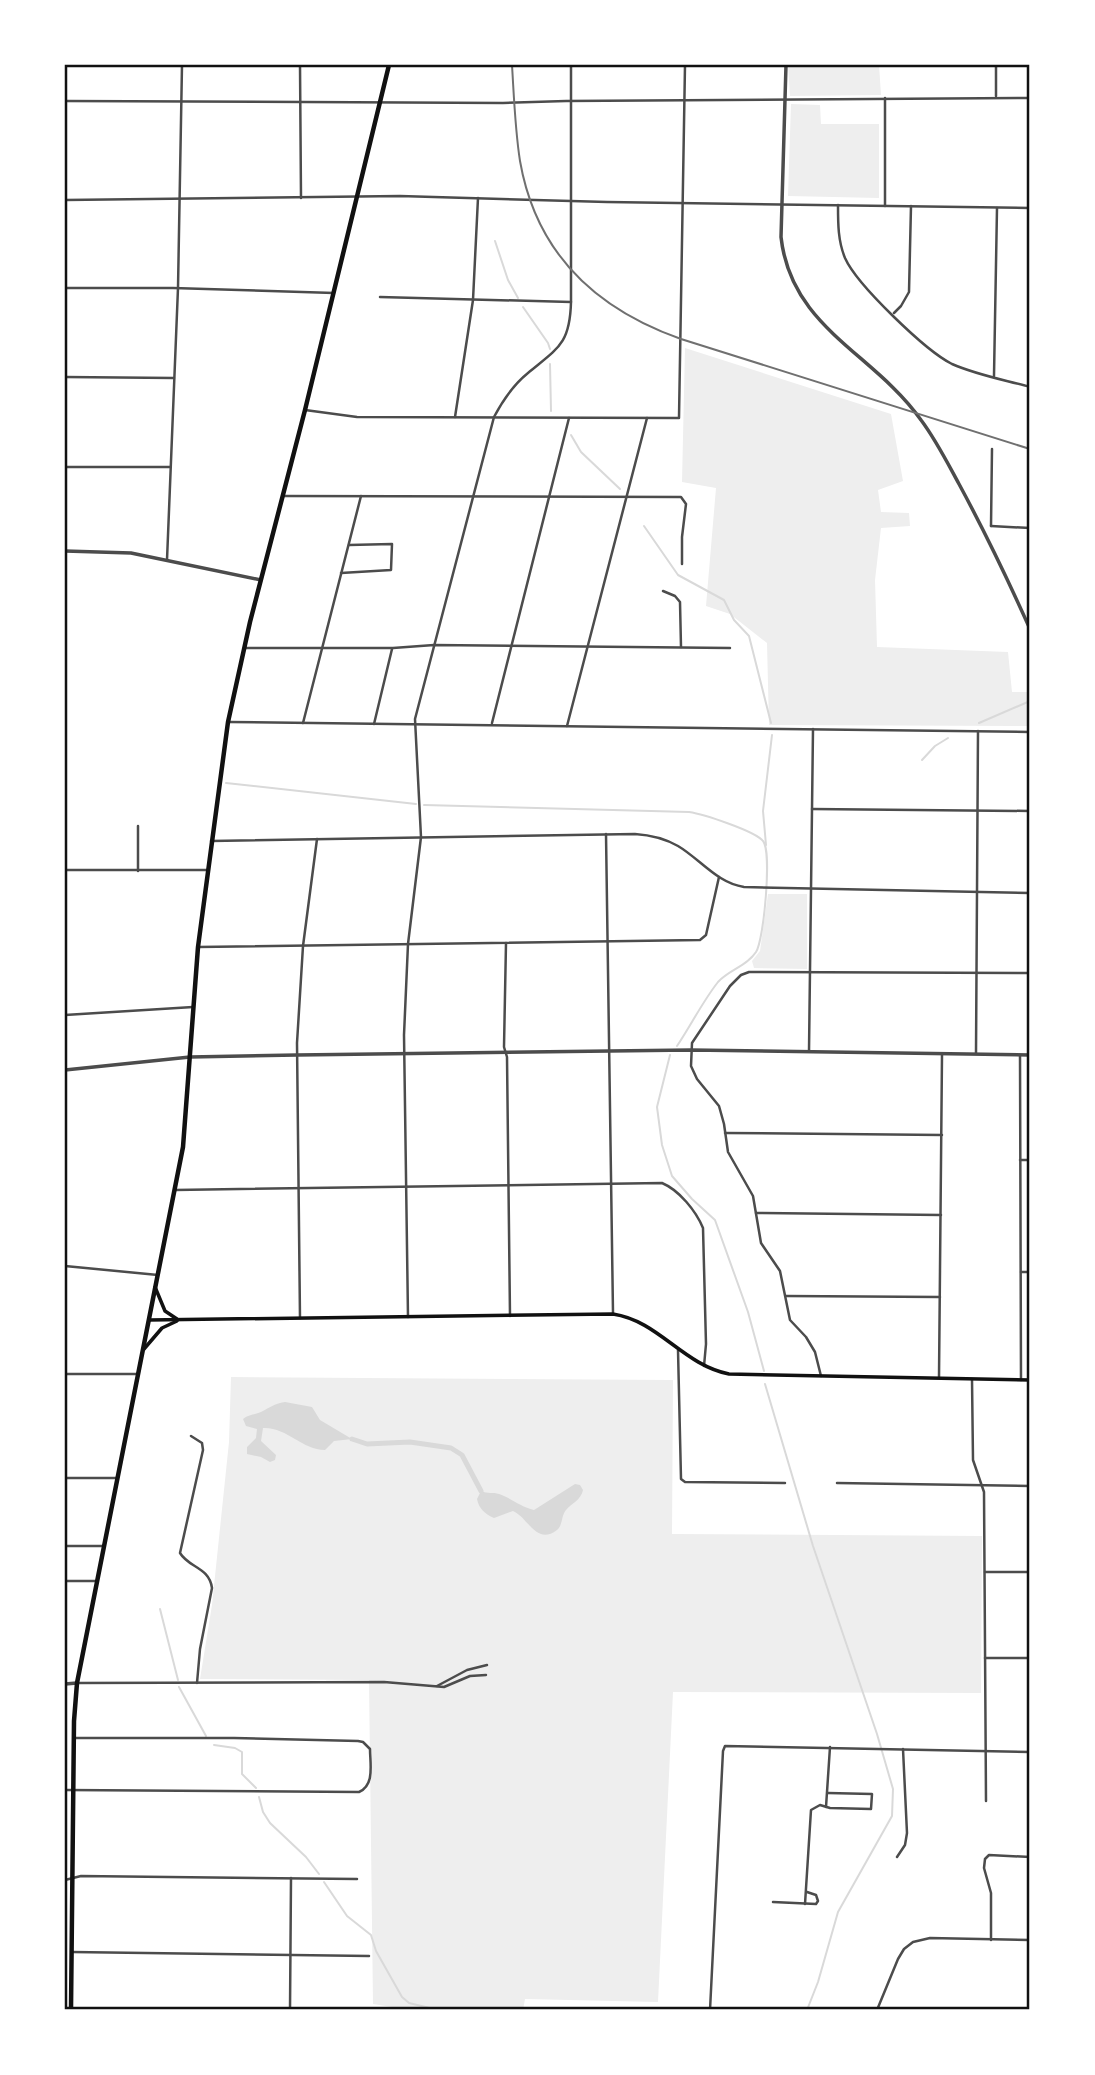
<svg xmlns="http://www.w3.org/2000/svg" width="1095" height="2075" font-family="Cabin,sans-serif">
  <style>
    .green { fill: #eee }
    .water { fill: #d9d9d9 }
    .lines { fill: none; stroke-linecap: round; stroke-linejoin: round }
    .stream { stroke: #d9d9d9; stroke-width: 2 }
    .canal { stroke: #d9d9d9; stroke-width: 5 }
    .minor { stroke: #4c4c4c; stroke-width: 2.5 }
    .tertiary { stroke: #4c4c4c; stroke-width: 3.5 }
    .secondary { stroke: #111; stroke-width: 3.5 }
    .primary { stroke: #111; stroke-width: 4.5 }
    .rail { stroke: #707070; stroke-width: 2 }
    .neatline { fill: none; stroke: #111; stroke-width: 2.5 }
  </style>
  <rect width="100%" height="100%" fill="#fff"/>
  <g class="green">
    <polygon points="788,65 879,65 881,95 790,96"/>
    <polygon points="791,104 820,105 821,124 879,124 879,198 788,196"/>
    <polygon points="685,348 891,414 903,481 878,490 881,512 909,513 910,526 881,528 875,580 877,647 1008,652 1012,692 1030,692 1030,726 769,725 767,643 730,614 706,606 716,488 682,482"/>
    <polygon points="768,894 807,894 807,969 754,968 752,961 760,951"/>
    <polygon points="231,1377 673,1380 672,1534 982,1536 981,1693 673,1692 658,2002 525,1999 523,2010 411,2010 373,2004 369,1680 200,1679 212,1605 229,1442"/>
  </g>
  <g class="water">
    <path d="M285 1402 312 1407 320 1420 352 1439 334 1441 325 1450C302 1450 287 1427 263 1428L261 1441 276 1455 275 1460 270 1462 261 1457 247 1454V1447L256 1438 257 1429 246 1426 243 1419C249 1414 255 1415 261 1412 271 1407 273 1404 285 1402Z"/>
    <path d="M575 1484 580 1485 583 1490C581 1500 572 1503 566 1510 561 1516 563 1525 557 1530 536 1546 528 1517 513 1511L494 1518C485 1514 479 1509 477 1499L481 1491C488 1494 493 1492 499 1494 511 1498 521 1507 534 1510Z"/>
  </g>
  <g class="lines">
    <g class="stream">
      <polyline points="495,241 508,280 518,298"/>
      <polyline points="523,307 548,343 550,349"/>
      <polyline points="550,364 551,411"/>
      <polyline points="571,435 581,452 620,489"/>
      <polyline points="644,526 678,575 724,600 734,620 749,636 771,723"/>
      <polyline points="979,723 1030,701"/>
      <polyline points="922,760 935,746 948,738"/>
      <polyline points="226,783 416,804"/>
      <path d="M424 805 689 812C703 814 755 831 763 841 772 851 764 940 756 952 747 966 729 970 718 982 703 1001 691 1025 677 1046"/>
      <polyline points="766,845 763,811 772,735"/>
      <polyline points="670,1055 657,1107 662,1145 672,1176 692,1199 715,1220 748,1312 764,1371"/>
      <polyline points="765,1384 813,1546 877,1734 893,1789 892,1816 838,1912 818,1982 807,2010"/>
      <polyline points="160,1609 178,1680"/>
      <polyline points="179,1687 206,1736"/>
      <polyline points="214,1745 235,1748 242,1752 242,1774 256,1788"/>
      <polyline points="259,1797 263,1812 270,1823 306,1857 319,1874"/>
      <polyline points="324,1882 347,1916 371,1935 376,1951 402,1997 409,2003 438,2010"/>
    </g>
    <polyline class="canal" points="352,1439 367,1444 410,1442 451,1448 462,1455 481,1491"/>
    <g class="minor">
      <polyline points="300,65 301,198"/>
      <polyline points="996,96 996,65"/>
      <polyline points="885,98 885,206"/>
      <polyline points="65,101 503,103 566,101 1030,98"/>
      <polyline points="65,200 400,196 607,202 1030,208"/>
      <path d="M838 205C838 224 838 241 845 258 857 285 926 351 952 364 977 375 1005 380 1030 387"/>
      <polyline points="65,288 173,288 334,293"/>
      <polyline points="380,297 571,302"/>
      <polyline points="894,313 901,306 909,292 911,206"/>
      <polyline points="994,376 997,208"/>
      <polyline points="65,377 174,378"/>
      <polyline points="305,410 357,417 679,418 685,65"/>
      <polyline points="455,417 473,300 478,198"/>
      <polyline points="65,467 170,467"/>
      <polyline points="283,496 681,497 686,504 682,537 682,564"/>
      <polyline points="991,526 992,449"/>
      <polyline points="991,526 1030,528"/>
      <polyline points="167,560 178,288 182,65"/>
      <polyline points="341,573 391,570 392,544 349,545"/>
      <polyline points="663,591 675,596 680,602 681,647"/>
      <polyline points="244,648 393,648 434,645 730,648"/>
      <polyline points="229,722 1030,732"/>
      <polyline points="303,723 361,496"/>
      <polyline points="492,723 569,418"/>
      <polyline points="374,724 392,649"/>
      <polyline points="567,726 647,418"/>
      <polyline points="812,809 1030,811"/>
      <polyline points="138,826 138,871"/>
      <polyline points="606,834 613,1313"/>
      <path d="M211 841 635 834C650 835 664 838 678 846 700 859 717 883 744 887L1030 893"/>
      <polyline points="65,870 207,870"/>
      <polyline points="506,943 504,1047 507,1057 510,1316"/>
      <polyline points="198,947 700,940 706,935 719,877"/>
      <polyline points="65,1015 193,1007"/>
      <polyline points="809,1051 813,729"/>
      <polyline points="976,1053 978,731"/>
      <polyline points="1020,1055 1021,1380"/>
      <polyline points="725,1133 942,1135"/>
      <polyline points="1020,1160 1030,1160"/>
      <path d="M175 1190 662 1183C679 1190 696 1211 703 1228L706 1344 704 1366"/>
      <polyline points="756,1213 941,1215"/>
      <polyline points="65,1266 158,1275"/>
      <polyline points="1021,1272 1030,1272"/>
      <polyline points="786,1296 940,1297"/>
      <path d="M408 1317 404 1035 408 944 421 837 415 719 494 417C503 400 513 385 528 373 558 348 570 344 571 302V65"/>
      <polyline points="300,1318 297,1043 303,946 317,839"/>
      <polyline points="678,1350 681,1479 685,1482 785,1483"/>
      <polyline points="65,1374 138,1374"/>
      <polyline points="821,1376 815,1352 806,1337 790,1320 780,1271 761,1243 753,1196 728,1152 724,1124 719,1106 697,1079 691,1066 692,1043 730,986 741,975 749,972 1030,973"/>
      <polyline points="939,1377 942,1055"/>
      <polyline points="972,1379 973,1460 984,1492 986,1801"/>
      <path d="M191 1436 202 1443 203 1450 180 1553C189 1568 209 1567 212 1588L200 1649 197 1683"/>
      <polyline points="65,1478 117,1478"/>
      <polyline points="837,1483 1030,1486"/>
      <polyline points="65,1546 103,1546"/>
      <polyline points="985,1572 1030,1572"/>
      <polyline points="65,1581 96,1581"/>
      <polyline points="985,1658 1030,1658"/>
      <polyline points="77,1683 384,1682 444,1687 470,1676 486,1675"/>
      <polyline points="437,1686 467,1670 487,1665"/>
      <path d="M65 1790 359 1792C375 1785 370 1764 370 1749L363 1742 358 1741 234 1738H74"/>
      <polyline points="826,1807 830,1747"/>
      <polyline points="897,1857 905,1845 907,1833 903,1749"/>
      <polyline points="65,1880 81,1876 357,1879"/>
      <polyline points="773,1902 816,1904 818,1901 816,1895 807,1892"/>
      <polyline points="805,1904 811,1810 820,1805 830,1808 871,1809 872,1794 828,1793"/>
      <polyline points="991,1940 991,1893 984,1868 985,1859 989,1855 1030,1857"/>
      <polyline points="72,1952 369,1956"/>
      <polyline points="290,2010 291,1878"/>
      <polyline points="710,2010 723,1751 725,1746 1030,1752"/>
      <polyline points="877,2010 898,1959 904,1949 913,1942 930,1938 1030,1940"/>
    </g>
    <g class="tertiary">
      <path d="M786 65 781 237C791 328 874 353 921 420 936 440 947 462 959 484 985 532 1008 580 1030 629"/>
      <polyline points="65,551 131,553 261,580"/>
      <polyline points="65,1070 190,1057 297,1055 691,1050 1030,1055"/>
      <polyline points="65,1684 77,1683"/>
    </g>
    <g class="secondary">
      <polyline points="155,1287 165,1311 177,1319"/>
      <path d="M149 1320 613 1314C659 1321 683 1365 729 1374L1030 1380"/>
      <polyline points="144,1349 162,1328 177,1321"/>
    </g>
    <polyline class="primary" points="71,2010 74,1721 77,1683 183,1147 198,947 228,722 250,622 305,410 389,65"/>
    <path class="rail" d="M512 65C514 97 515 129 520 161 536 253 596 309 681 339L1030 449"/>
  </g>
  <rect width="1095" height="2075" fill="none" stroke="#ffffff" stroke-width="133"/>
  <rect x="66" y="66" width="962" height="1942" class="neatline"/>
</svg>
